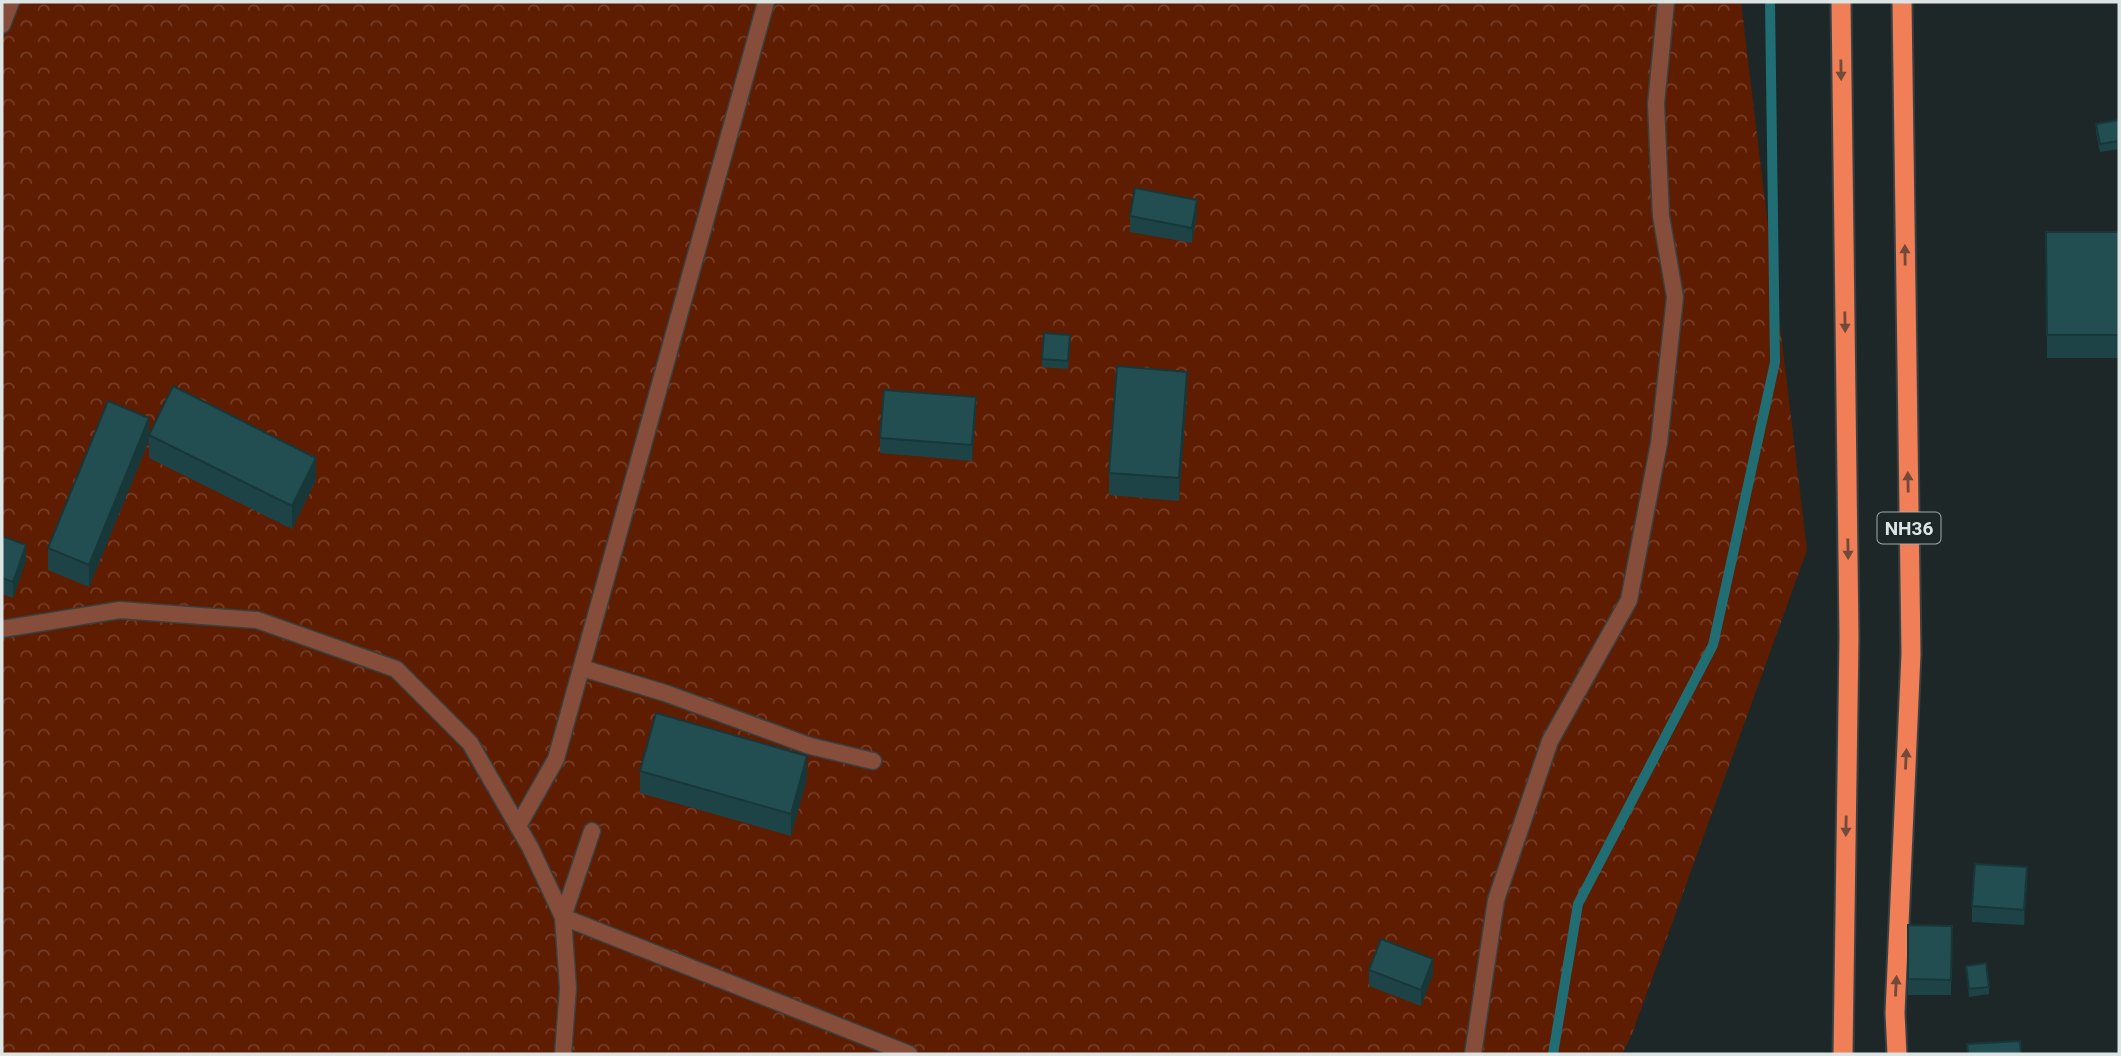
<svg xmlns="http://www.w3.org/2000/svg" width="2121" height="1056" font-family="Roboto,sans-serif">
  <style>
    .park { fill: url(#park-crowns) }
    .lines { fill: none; stroke-linecap: round; stroke-linejoin: round }
    .stream { stroke: #206e74; stroke-width: 10 }
    .service-casing { stroke: #384141; stroke-width: 19 }
    .trunk-casing { stroke: #384141; stroke-width: 23 }
    .service { stroke: #854d3a; stroke-width: 16 }
    .trunk { stroke: #f07e56; stroke-width: 19 }
    .wall { fill: #1d4346 }
    .shaded-wall { fill: #183739 }
    .building { fill: #224e51; stroke: #183739; stroke-width: 2 }
    .oneway { fill: #714a3a }
    .labels { text-anchor: middle; stroke-width: 5; stroke-linejoin: round; paint-order: stroke }
    .shield { fill: #1d2727; stroke: #a3abab; stroke-width: 2 }
    .shield-label { font-size: 19px; font-weight: bold; fill: #dde4e4 }
  </style>
  <defs>
    <pattern id="park-crowns" width="20" height="18" patternUnits="userSpaceOnUse" patternTransform="scale(1.75)"><rect width="20" height="18" fill="#5e1c01"/><path d="M2 6a3 3 0 1 1 6 0M12 15a3 3 0 1 1 6 0" fill="none" stroke="#753d26"/></pattern>
  </defs>
  <rect width="100%" height="100%" fill="#1d2727"/>
  <polygon class="park" points="2,2 1741,2 1807,550 1632,1034 1622,1054 2,1054"/>
  <g class="lines">
    <polyline class="stream" points="1553,1054 1578,904 1713,645 1775,362 1770,2"/>
    <g class="service-casing">
      <g id="service">
        <polyline points="2,25 11,2"/>
        <polyline points="2,629 120,610 257,620 396,669 470,743 530,847 563,917 909,1054"/>
        <polyline points="582,668 665,693 810,746 873,761"/>
        <polyline points="518,826 556,759 766,2"/>
        <polyline points="563,1054 568,988 563,917 592,831"/>
        <polyline points="1473,1054 1496,900 1550,741 1629,600 1659,443 1675,297 1661,216 1656,104 1666,2"/>
      </g>
    </g>
    <g class="trunk-casing">
      <g id="trunk">
        <polyline points="1841,2 1849,637 1843,1054"/>
        <polyline points="1897,1054 1895,1013 1911,654 1902,2"/>
      </g>
    </g>
    <use href="#service" class="service"/>
    <use href="#trunk" class="trunk"/>
  </g>
  <g class="wall">
    <polygon points="2119,120 2119,149 2100,152 2096,132 2096,124"/>
    <polygon points="1197,215 1192,243 1130,232 1130,216"/>
    <polygon points="2046,232 2119,232 2119,358 2047,358"/>
    <polygon points="1070,343 1068,369 1042,367 1042,359"/>
    <polygon points="1187,394 1179,501 1109,495 1109,473"/>
    <polygon points="976,412 972,461 880,453 880,438"/>
    <polygon points="149,435 316,480 292,529 149,458"/>
    <polygon points="149,441 89,587 48,570 48,548"/>
    <polygon points="2,536 26,561 13,598 2,594"/>
    <polygon points="640,771 807,779 791,836 640,793"/>
    <polygon points="2027,883 2024,925 1972,922 1972,906"/>
    <polygon points="1908,925 1952,926 1951,995 1908,995"/>
    <polygon points="1966,966 1989,987 1989,994 1969,997"/>
    <polygon points="1369,970 1433,974 1421,1006 1369,986"/>
  </g>
  <g class="shaded-wall">
    <polygon points="1197,200 1197,215 1192,243 1192,228"/>
    <polygon points="1187,372 1187,394 1179,501 1179,478"/>
    <polygon points="976,397 976,412 972,461 972,445"/>
    <polygon points="149,418 149,441 89,587 89,565"/>
    <polygon points="316,458 316,480 292,529 292,506"/>
    <polygon points="26,545 26,561 13,598 13,582"/>
    <polygon points="807,756 807,779 791,836 791,814"/>
    <polygon points="2027,867 2027,883 2024,925 2024,910"/>
    <polygon points="1433,959 1433,974 1421,1006 1421,990"/>
  </g>
  <g class="building">
    <polygon points="2119,120 2119,141 2100,144 2096,124"/>
    <polygon points="1135,188 1197,200 1192,228 1130,216"/>
    <polygon points="2046,232 2119,232 2119,335 2047,335"/>
    <polygon points="1044,333 1070,335 1068,361 1042,359"/>
    <polygon points="1117,366 1187,372 1179,478 1109,473"/>
    <polygon points="173,386 316,458 292,506 149,435"/>
    <polygon points="884,390 976,397 972,445 880,438"/>
    <polygon points="108,401 149,418 89,565 48,548"/>
    <polygon points="2,536 26,545 13,582 2,578"/>
    <polygon points="656,713 807,756 791,814 640,771"/>
    <polygon points="1975,864 2027,867 2024,910 1972,906"/>
    <polygon points="1908,925 1952,926 1951,980 1908,979"/>
    <polygon points="1381,939 1433,959 1421,990 1369,970"/>
    <polygon points="1986,963 1989,987 1969,989 1966,966"/>
    <polygon points="2020,1041 2021,1054 1968,1054 1967,1044"/>
  </g>
  <defs><path id="oneway-solid" d="M-6-.8H1V-3.2L6.5 0L1 3.2V.8H-6Z" transform="scale(1.75)"/></defs>
  <g class="oneway">
    <use href="#oneway-solid" transform="translate(1841 70) rotate(89)"/>
    <use href="#oneway-solid" transform="translate(1905 255) rotate(-91)"/>
    <use href="#oneway-solid" transform="translate(1845 322) rotate(89)"/>
    <use href="#oneway-solid" transform="translate(1908 482) rotate(-91)"/>
    <use href="#oneway-solid" transform="translate(1848 549) rotate(89)"/>
    <use href="#oneway-solid" transform="translate(1906 759) rotate(-87)"/>
    <use href="#oneway-solid" transform="translate(1846 826) rotate(91)"/>
    <use href="#oneway-solid" transform="translate(1896 986) rotate(-87)"/>
  </g>
  <g class="labels">
    <rect class="shield" x="1877.5" y="512.5" width="63" height="31" rx="5"/>
    <g class="shield-label">
      <text x="1909" y="535">NH36</text>
    </g>
  </g>
  <rect width="2121" height="1056" fill="none" stroke="#dde4e4" stroke-width="7"/>
</svg>
